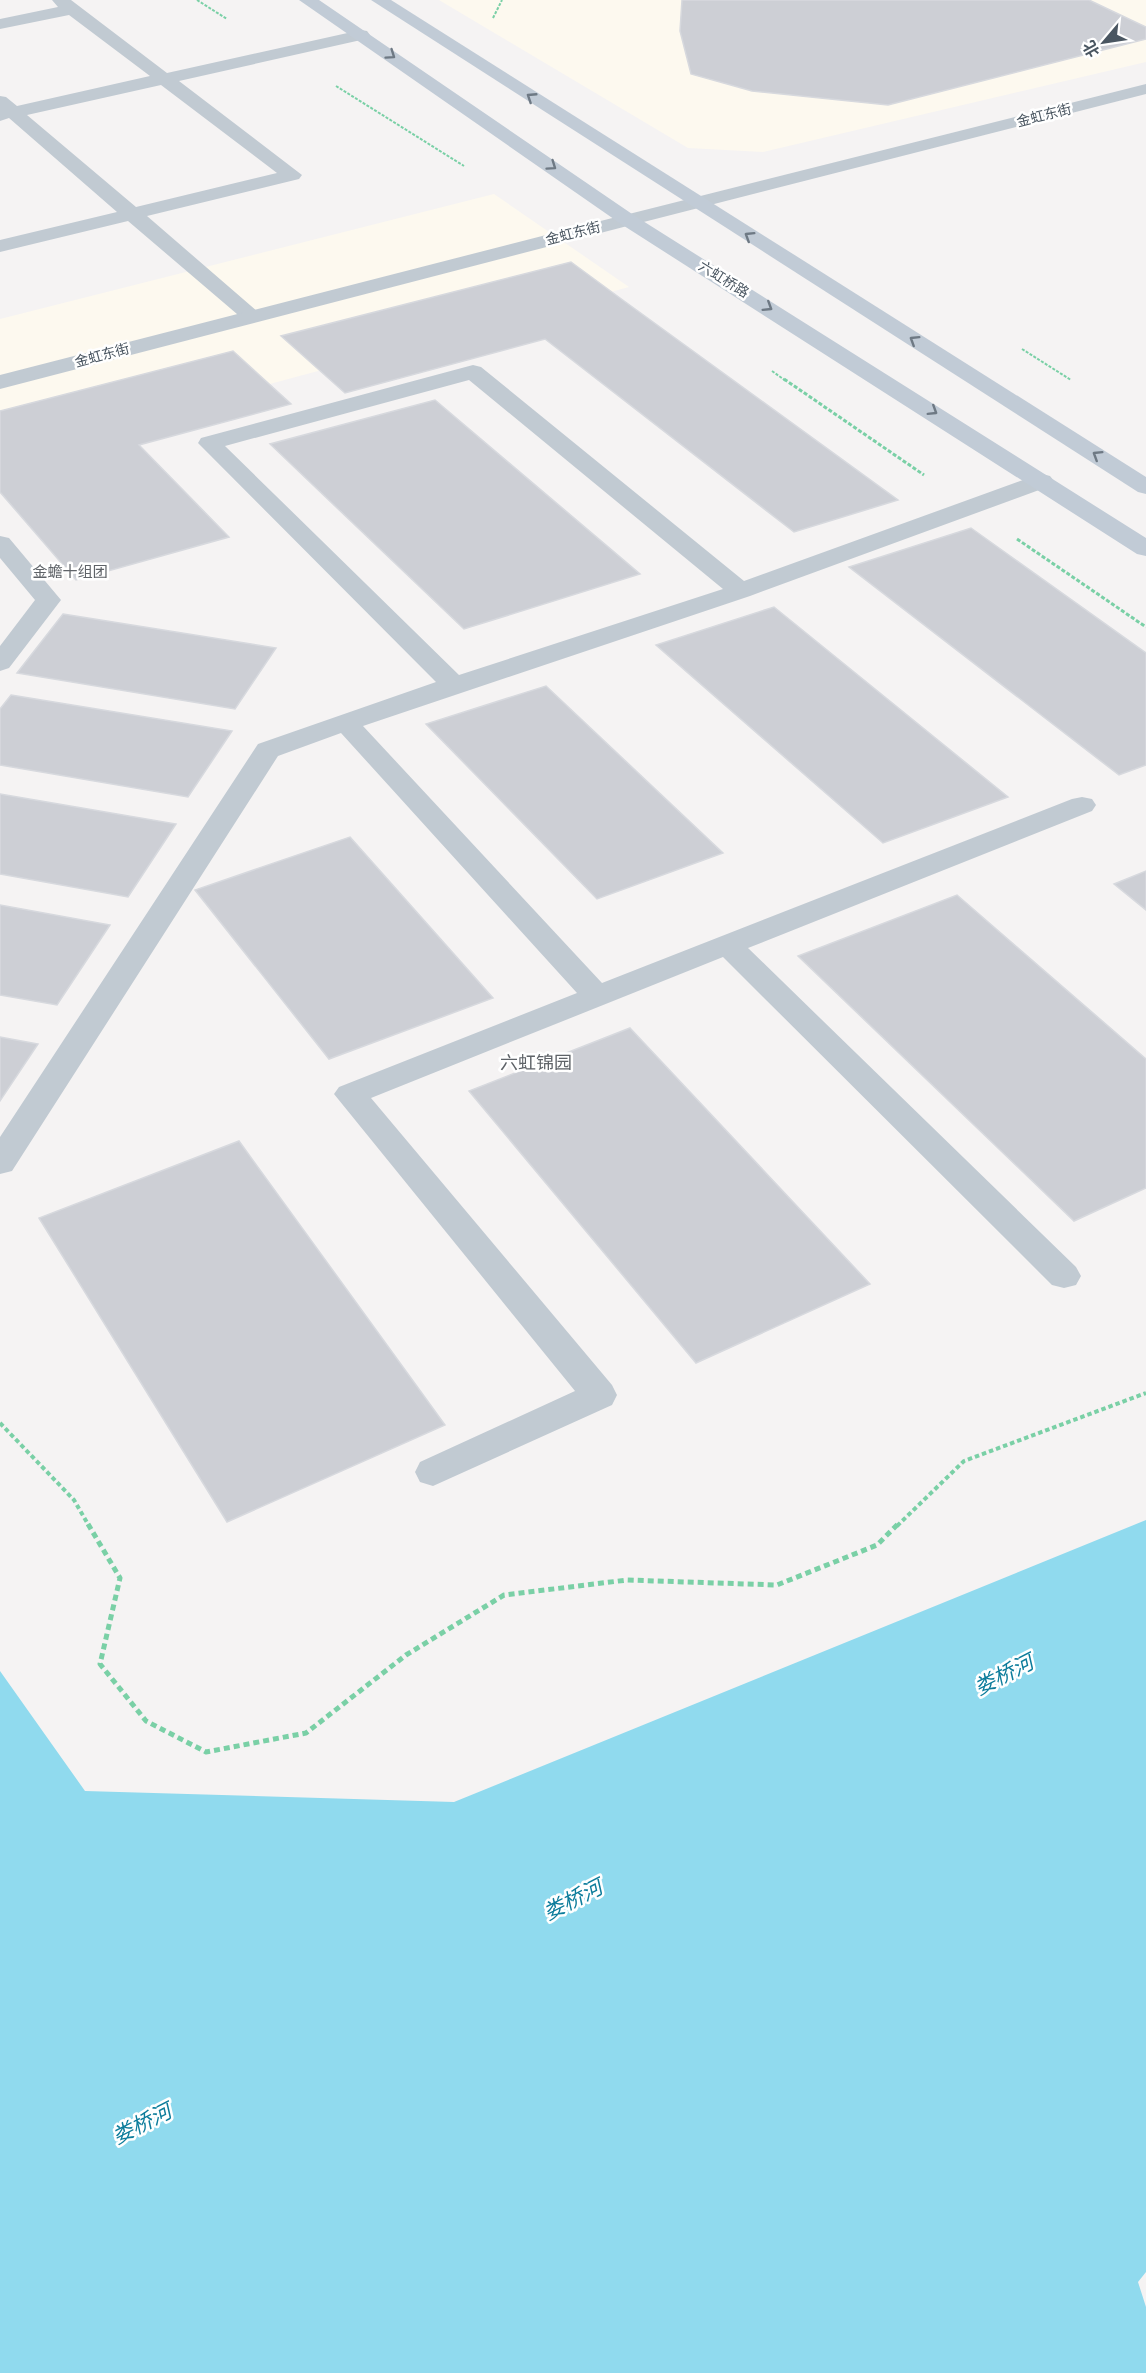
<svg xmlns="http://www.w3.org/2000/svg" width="1146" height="2373" font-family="'Titillium Web','Noto Sans SC',sans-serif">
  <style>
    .commercial { fill: #fdf9ef }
    .water { fill: #90daee }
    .building { fill: #cdcfd5; stroke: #d7d9de; stroke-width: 1.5 }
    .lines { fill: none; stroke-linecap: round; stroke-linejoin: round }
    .path-far3 { stroke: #7ad0a6; stroke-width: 2; stroke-dasharray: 3 1.5; stroke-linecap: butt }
    .path-far2 { stroke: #7ad0a6; stroke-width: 3; stroke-dasharray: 4 2; stroke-linecap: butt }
    .path-far1 { stroke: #7ad0a6; stroke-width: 4; stroke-dasharray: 4.5 3; stroke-linecap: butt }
    .path { stroke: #7ad0a6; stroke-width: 5; stroke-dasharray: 6 4; stroke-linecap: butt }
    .service { fill: #c1cad2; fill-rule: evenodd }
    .pedestrian { fill: #c1cad2; fill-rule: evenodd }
    .tertiary { fill: #c1cad2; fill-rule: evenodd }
    .secondary { fill: #c1cbd6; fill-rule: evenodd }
    .oneway { stroke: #6e7984 }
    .labels { text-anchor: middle; stroke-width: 5; stroke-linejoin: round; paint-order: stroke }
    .far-street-label { font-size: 14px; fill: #4a5661; stroke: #fff }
    .far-neighbourhood-label { font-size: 15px; fill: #5f6368; stroke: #fff }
    .neighbourhood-label { font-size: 18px; fill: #5f6368; stroke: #fff }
    .near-water-label { font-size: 21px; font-style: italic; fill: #0c7c9b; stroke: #fff }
  </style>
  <rect width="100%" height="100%" fill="#f5f3f3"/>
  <g class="commercial">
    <polygon points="439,0 1146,0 1146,62 763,152 688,148"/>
    <polygon points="494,194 629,287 0,457 0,319"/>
  </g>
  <polygon class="water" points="1146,1520 1146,2272 1138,2282 1146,2307 1146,2373 0,2373 0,1671 85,1791 454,1802"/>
  <g class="building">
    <polygon points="682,0 1089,0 1146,27 1146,39 888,105 752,91 691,74 680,31"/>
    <polygon points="571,262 620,298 898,500 794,532 545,339 345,393 281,336"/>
    <polygon points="233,351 291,404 139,445 229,537 76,580 0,492 0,411"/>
    <polygon points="435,400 640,574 464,629 270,444"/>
    <polygon points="971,528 1146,653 1146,765 1119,775 849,567"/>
    <polygon points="774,607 1008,797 883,843 656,645"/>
    <polygon points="63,614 276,648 235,709 17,673"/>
    <polygon points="546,686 723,853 597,899 426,724"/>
    <polygon points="11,695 232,731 188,797 0,765 0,709"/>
    <polygon points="0,794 176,824 128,897 0,874"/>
    <polygon points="350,837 493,998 329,1059 195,890"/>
    <polygon points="1146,871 1146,910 1114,884"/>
    <polygon points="957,895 1146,1059 1146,1188 1074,1221 798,956"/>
    <polygon points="0,905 110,925 57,1005 0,995"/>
    <polygon points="630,1028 870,1284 696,1363 469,1091"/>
    <polygon points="0,1037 38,1044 0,1101"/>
    <polygon points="239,1141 445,1425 227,1522 39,1218"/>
  </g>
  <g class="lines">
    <g class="path-far3">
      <polyline points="197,0 227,19"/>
      <polyline points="493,18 502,0"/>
      <polyline points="336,86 464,166"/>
      <polyline points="1022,349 1071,380"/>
      <polyline points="772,371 786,381"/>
    </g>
    <g class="path-far2">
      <polyline points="784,379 924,475"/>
      <polyline points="1017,539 1146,627"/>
    </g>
    <g class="path-far1">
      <polyline points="0,1423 74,1500 89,1526"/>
      <polyline points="897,1526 964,1461 1146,1393"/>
    </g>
    <polyline class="path" points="88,1524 120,1578 100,1664 146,1721 206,1752 306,1733 406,1655 504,1595 627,1580 777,1585 877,1545 898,1524"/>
    <g class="service">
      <path d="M52 0H71L167 73 361 30 367 31 370 35 367 39 361 40 179 81 302 175 299 179 147 216 258 312 262 316 258 320 251 322 244 320 128 221 0 252V240L117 212 9 118 0 121V96L6 97 17 106 150 76 69 15 0 29V19L58 7ZM161 85 277 173 136 207 27 115Z"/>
      <path d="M473 365 481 367 744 581 1034 476 1042 474 1050 476 1054 481 1050 486 750 596 363 726 602 983 1072 799 1082 797 1092 799 1096 805 1092 811 748 948 1076 1267 1081 1276 1076 1285 1064 1288 1052 1285 723 957 371 1098 612 1385 617 1395 612 1405 433 1486 420 1482 415 1472 420 1462 575 1391 334 1094 339 1087 577 993 341 733 278 756 12 1171 0 1174V1137L258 744 436 682 198 443 201 438ZM469 380 723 589 459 675 225 446Z"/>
      <polygon points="0,536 9,538 61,600 9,668 0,671 0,646 35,600 0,558"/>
    </g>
    <polygon class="pedestrian" points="628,214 635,216 638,220 635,224 0,389 0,375"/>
    <polygon class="tertiary" points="1146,84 1146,94 628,226 621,224 618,220 621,216"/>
    <g class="secondary">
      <polygon points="299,0 319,0 635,216 1146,538 1146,556 1137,554 621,224"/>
      <polygon points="371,0 391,0 1146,477 1146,494 1138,492"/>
    </g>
  </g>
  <defs><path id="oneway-chevron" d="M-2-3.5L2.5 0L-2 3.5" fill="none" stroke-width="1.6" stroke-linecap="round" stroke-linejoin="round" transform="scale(1.5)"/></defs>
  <g class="oneway">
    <use href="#oneway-chevron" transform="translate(391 55) rotate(35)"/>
    <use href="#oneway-chevron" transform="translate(531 97) rotate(-147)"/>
    <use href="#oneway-chevron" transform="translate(552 166) rotate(35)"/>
    <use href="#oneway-chevron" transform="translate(749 236) rotate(-148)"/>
    <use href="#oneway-chevron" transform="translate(768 307) rotate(32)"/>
    <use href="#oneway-chevron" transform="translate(914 340) rotate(-148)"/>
    <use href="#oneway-chevron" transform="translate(933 411) rotate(32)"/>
    <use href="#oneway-chevron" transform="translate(1097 455) rotate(-148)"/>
  </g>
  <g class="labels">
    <g class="far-street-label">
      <text transform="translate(1044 115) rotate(-14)" y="5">金虹东街</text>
      <text transform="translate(573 233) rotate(-14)" y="5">金虹东街</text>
      <text transform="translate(724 279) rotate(32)" y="5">六虹桥路</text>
      <text transform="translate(102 355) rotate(-15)" y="5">金虹东街</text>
    </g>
    <g class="far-neighbourhood-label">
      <text x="70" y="577">金蟾十组团</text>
    </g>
    <g class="neighbourhood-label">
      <text x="536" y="1069">六虹锦园</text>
    </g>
    <g class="near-water-label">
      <text transform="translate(1004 1675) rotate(-27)" y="7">娄桥河</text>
      <text transform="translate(573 1900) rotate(-27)" y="7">娄桥河</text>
      <text transform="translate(142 2124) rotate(-27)" y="7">娄桥河</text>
    </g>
  </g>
  <g transform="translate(1104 42) rotate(241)" stroke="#ffffff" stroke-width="4.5" paint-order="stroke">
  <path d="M0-4.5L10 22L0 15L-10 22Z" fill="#4a5661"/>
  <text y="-9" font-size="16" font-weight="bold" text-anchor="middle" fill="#4a5661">北</text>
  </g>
</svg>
